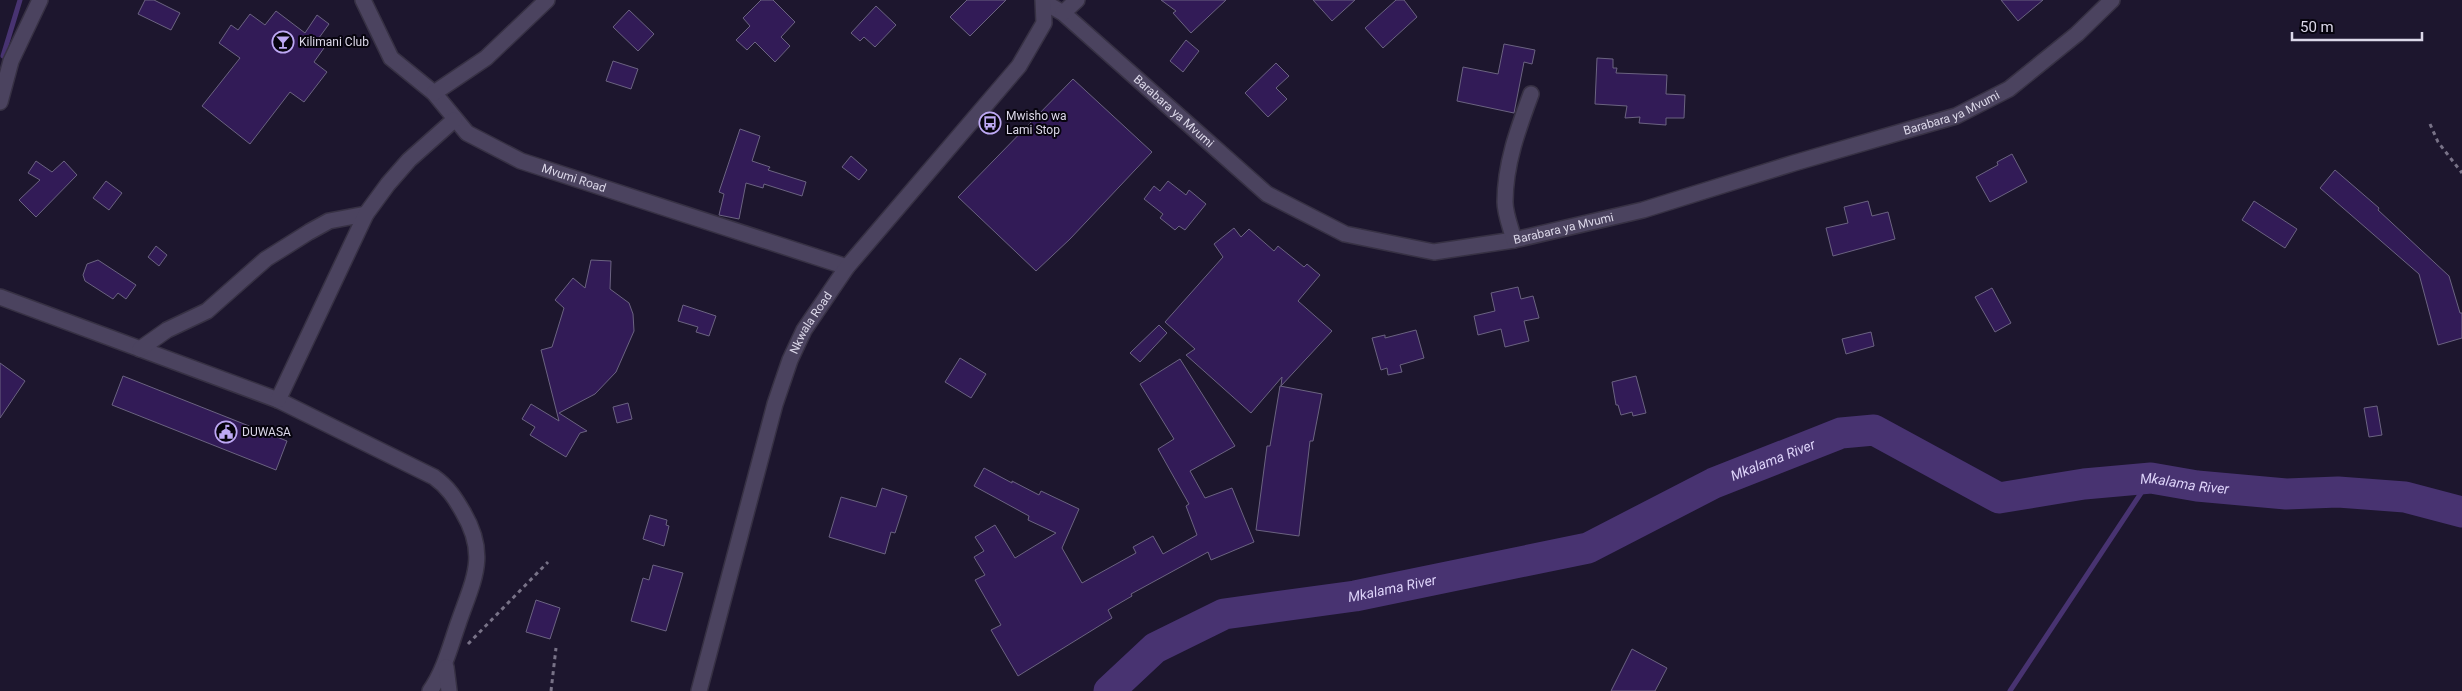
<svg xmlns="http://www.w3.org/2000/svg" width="2462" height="691" font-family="Roboto,sans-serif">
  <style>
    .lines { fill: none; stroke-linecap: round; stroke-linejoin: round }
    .stream { stroke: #483371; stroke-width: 5 }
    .river { stroke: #483371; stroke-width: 31 }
    .building { fill: #321b57; stroke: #6b6381 }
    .minor-casing { stroke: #373144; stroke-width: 18 }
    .path { stroke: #787287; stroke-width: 3; stroke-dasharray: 4 4; stroke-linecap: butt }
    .minor { stroke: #4b435f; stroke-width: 15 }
    .labels { text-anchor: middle; stroke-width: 4; stroke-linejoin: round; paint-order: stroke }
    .poi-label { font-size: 12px; fill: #dcd8e9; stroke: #07040e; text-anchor: start }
    .street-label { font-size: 12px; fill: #dcd8e9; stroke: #07040e }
    .water-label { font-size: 14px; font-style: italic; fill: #ddd3f9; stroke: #07040e }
  </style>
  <rect width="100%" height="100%" fill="#1d162e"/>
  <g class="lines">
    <g class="stream">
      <polyline points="3,56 20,0"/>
      <polyline points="2010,691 2151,478"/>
    </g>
    <path class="river" id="s1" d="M1109 691 1155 648 1224 614 1355 596 1588 548 1714 483 1841 433 1874 430 1999 498 2084 484 2151 478 2197 486 2286 494 2338 492 2405 497 2462 512"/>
  </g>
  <g class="building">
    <polygon points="145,0 154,0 180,13 171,30 138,14"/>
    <polygon points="761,0 773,0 795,22 781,37 790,46 775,62 755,42 747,50 736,40 750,26 743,18"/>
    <polygon points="967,0 1006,0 970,36 950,17"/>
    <polygon points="1161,0 1226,0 1191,33 1173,13 1176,11"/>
    <polygon points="1313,0 1355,0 1332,21"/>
    <polygon points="1396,0 1404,0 1417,17 1383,48 1365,28"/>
    <polygon points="2001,0 2043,0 2018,21"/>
    <polygon points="876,6 896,25 875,47 864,37 860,41 851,33"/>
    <polygon points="629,10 654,34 638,51 613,27"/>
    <polygon points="276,11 305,33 317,15 329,24 316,42 324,48 314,62 327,72 304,102 290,92 250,144 202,106 240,58 219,43 231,25 238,30 250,14 265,25"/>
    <polygon points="1186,40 1199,51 1183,72 1170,61"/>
    <polygon points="1504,44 1535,50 1532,64 1524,62 1514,113 1457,101 1463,67 1498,74"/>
    <polygon points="1597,58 1613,59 1613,68 1617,68 1616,73 1667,75 1666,94 1685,95 1684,118 1666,118 1666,125 1639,123 1640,117 1625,118 1627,106 1595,104"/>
    <polygon points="613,61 638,69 631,89 606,81"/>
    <polygon points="1276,63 1289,76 1276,88 1287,99 1268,117 1245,93"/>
    <polygon points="1073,79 1152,152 1070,239 1036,271 958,197"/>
    <polygon points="740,129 760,136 752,161 770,167 768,170 806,182 802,196 764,184 763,188 746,183 739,219 719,215 724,194 719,192"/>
    <polygon points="2012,154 2027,182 1990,202 1976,177 1998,165 1997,162"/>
    <polygon points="851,156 867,170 859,180 842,167"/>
    <polygon points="36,161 52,172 64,161 77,175 36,217 19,200 40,180 28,173"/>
    <polygon points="2335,170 2379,208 2378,210 2449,276 2460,313 2462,313 2462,338 2438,345 2419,274 2320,188"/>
    <polygon points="106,181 122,193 109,210 93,198"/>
    <polygon points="1168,181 1186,195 1189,190 1206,204 1185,230 1179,226 1175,230 1160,218 1163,214 1144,199 1154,186 1160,191"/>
    <polygon points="1868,201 1872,216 1888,212 1895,239 1833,256 1826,228 1848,223 1844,207"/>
    <polygon points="2254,201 2297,229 2285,248 2242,220"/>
    <polygon points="1234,228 1241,237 1249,229 1274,251 1278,246 1304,267 1307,264 1320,275 1298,301 1332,331 1281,386 1282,377 1251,413 1186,355 1195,349 1165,322 1223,257 1214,244"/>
    <polygon points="156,246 167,255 159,266 148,257"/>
    <polygon points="98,260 136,285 126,299 118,293 113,299 85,281 83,275 87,264"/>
    <polygon points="591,260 611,261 610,289 629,303 633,314 634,331 616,372 595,394 559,413 587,431 580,433 566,457 530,435 535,427 522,419 531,404 559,421 541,350 552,347 564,308 555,300 573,278 585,288"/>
    <polygon points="1518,287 1521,299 1533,296 1539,318 1524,321 1529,341 1505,347 1501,329 1478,335 1474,316 1495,311 1491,293"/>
    <polygon points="1992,288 2011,323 1995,332 1975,297"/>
    <polygon points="683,305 716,316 709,336 696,332 698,327 678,321"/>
    <polygon points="1159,325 1167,333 1140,362 1130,353"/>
    <polygon points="1416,330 1424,358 1400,365 1402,372 1388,375 1387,368 1381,370 1372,338 1385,335 1385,338"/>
    <polygon points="1871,332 1874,346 1846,354 1842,339"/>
    <polygon points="960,358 986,374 971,398 945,382"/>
    <polygon points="1180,359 1235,446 1190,471 1205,498 1232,488 1254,542 1211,560 1208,552 1131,594 1132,596 1108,610 1112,618 1018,676 991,630 1001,625 975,580 985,575 974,557 984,551 975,537 995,525 1015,558 1056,533 1028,520 1029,516 974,486 984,468 1012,483 1012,481 1039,495 1041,491 1079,509 1062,548 1082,583 1136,553 1133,547 1153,536 1163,554 1197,535 1186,506 1189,504 1158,449 1174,439 1140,384"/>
    <polygon points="0,363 25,381 0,418"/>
    <polygon points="123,376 287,441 276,470 112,405"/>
    <polygon points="1636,376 1646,413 1633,416 1632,412 1621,415 1618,405 1616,405 1612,382"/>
    <polygon points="1280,386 1322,394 1313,441 1310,441 1299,536 1256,530 1267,446 1270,446"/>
    <polygon points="628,403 632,419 617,423 613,407"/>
    <polygon points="2377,406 2382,435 2369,437 2364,408"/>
    <polygon points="882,488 907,496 895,533 891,532 885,554 829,537 841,497 876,507"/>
    <polygon points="650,515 667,520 666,525 669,526 664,546 643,539"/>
    <polygon points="653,565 683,573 666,631 631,621 643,578 649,580"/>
    <polygon points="536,600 560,608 550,639 526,632"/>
    <polygon points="1632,649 1667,668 1655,691 1611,691"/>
  </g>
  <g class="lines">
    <g class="minor-casing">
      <g id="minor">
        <path id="s2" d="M363 0 391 58 434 93 467 133 521 161 847 267"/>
        <path id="s3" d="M1044 2 1063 13 1267 194 1345 234 1434 252 1514 240 1643 210 1794 163 1956 116 2009 89 2077 34 2112 0"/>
        <polyline points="1063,13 1077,0"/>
        <polyline points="434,93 486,58 547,0"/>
        <polyline points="0,102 11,61 40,0"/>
        <path d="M1514 240C1511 228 1505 214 1505 202 1505 164 1518 129 1531 94"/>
        <path d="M0 297 278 400 434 477C448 487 455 498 463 512 489 556 473 580 458 624 450 647 444 671 430 691"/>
        <polyline points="140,349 167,330 207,311 266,259 309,232 329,221 366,214"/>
        <polyline points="278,400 366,214 388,184 409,160 454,120"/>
        <polyline points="446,667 449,691"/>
        <path id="s4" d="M699 691 775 404 790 360 804 330 847 267 1019 66 1044 23 1043 0"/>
      </g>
    </g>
    <g class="path">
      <polyline points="2430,124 2438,142 2462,173"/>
      <polyline points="468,644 548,562"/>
      <polyline points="551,691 556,648"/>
    </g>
    <use href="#minor" class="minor"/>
  </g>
  <defs>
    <g id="bar-ring" transform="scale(1.125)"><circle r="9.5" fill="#07040e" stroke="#bea9f4" stroke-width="1.5"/><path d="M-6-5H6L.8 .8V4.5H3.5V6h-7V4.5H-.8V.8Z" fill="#bea9f4"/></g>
    <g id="bus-ring" transform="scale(1.125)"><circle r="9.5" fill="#07040e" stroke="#bea9f4" stroke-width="1.5"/><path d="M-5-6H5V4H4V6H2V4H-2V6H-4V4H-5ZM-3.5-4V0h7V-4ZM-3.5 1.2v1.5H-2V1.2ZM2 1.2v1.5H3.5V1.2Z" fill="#bea9f4"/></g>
    <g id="civic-ring" transform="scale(1.125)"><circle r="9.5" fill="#07040e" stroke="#bea9f4" stroke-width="1.5"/><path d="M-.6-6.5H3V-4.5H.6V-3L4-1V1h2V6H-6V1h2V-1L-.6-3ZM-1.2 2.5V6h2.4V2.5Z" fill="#bea9f4"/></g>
  </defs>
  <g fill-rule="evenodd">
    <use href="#bar-ring" x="283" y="42"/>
    <use href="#bus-ring" x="990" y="123"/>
    <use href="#civic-ring" x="226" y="432"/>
  </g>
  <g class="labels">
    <g class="poi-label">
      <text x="299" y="46">Kilimani Club</text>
      <text x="1006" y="120">Mwisho wa<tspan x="1006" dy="14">Lami Stop</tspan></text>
      <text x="242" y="436">DUWASA</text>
    </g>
    <g class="street-label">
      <text dy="4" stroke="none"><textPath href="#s3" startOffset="170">Barabara ya Mvumi</textPath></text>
      <text dy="4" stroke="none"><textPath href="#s3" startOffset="1010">Barabara ya Mvumi</textPath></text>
      <text dy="4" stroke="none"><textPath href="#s2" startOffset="288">Mvumi Road</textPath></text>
      <text dy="4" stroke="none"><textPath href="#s3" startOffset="605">Barabara ya Mvumi</textPath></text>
      <text dy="4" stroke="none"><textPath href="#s4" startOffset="386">Nkwala Road</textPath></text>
    </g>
    <g class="water-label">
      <text dy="5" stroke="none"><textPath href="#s1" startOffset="715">Mkalama River</textPath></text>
      <text dy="5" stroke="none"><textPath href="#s1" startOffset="1151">Mkalama River</textPath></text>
      <text dy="5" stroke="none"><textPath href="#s1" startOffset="310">Mkalama River</textPath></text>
    </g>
  </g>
  <path d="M2292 32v8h130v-8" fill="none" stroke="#dcd8e9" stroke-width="2.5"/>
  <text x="2300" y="32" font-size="15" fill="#dcd8e9" stroke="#07040e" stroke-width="4" paint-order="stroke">50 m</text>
</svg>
